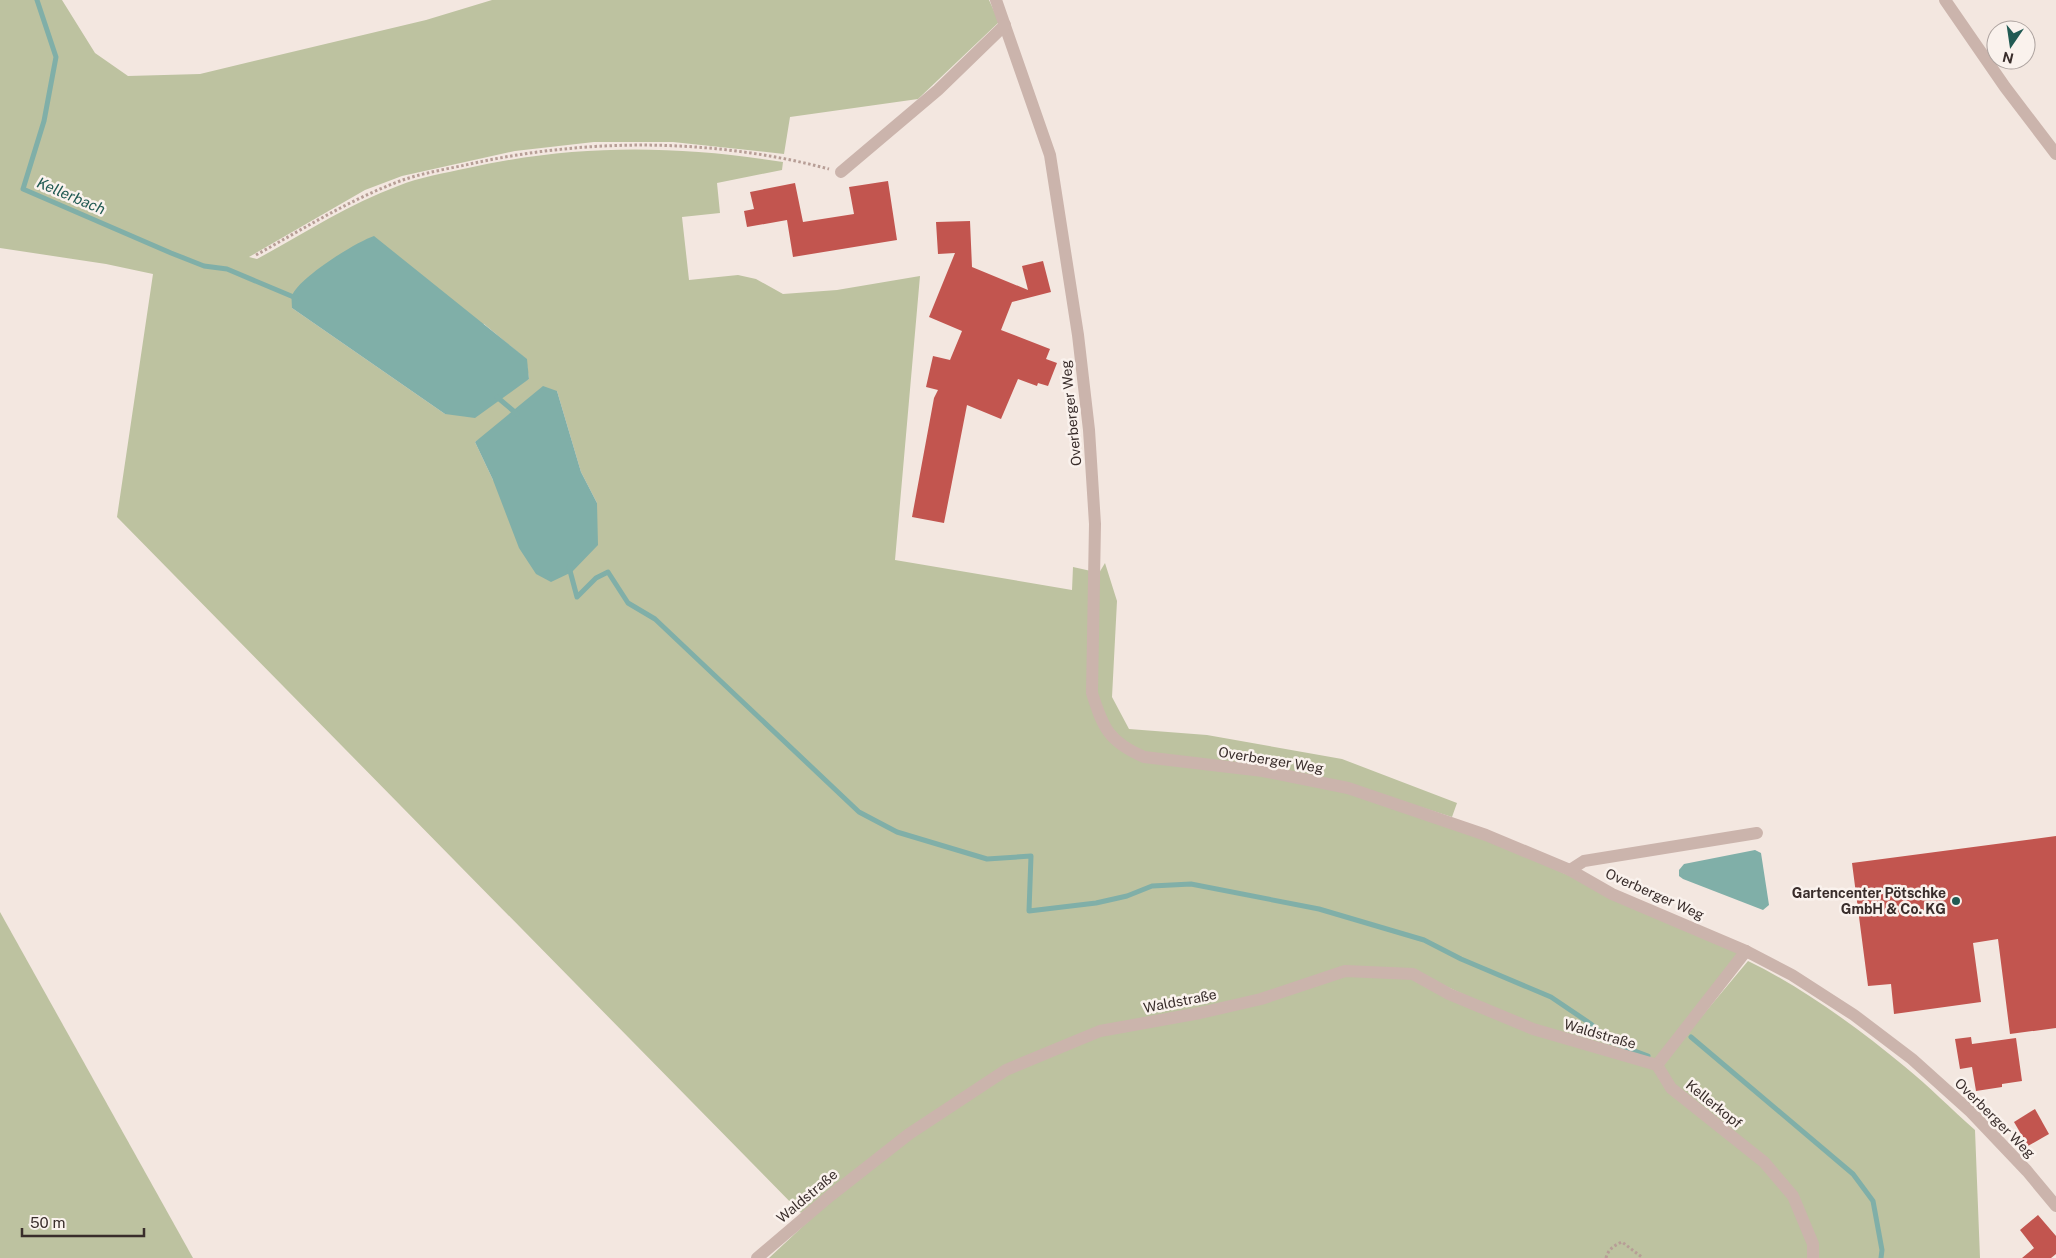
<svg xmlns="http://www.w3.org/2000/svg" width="2056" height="1258" font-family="'Public Sans',sans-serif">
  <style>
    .green { fill: #bdc2a0; fill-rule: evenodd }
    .water { fill: #80afa8 }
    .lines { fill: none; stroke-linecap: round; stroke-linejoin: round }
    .stream { stroke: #80afa8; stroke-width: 5 }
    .building { fill: #c2554f }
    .path { stroke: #b79e96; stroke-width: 3; stroke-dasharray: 2.5 2.5; stroke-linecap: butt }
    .minor { stroke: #cbb4ac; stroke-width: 12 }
    .poi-dot { fill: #215a53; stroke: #faf2ed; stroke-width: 2 }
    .labels { text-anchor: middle; stroke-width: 5; stroke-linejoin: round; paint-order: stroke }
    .street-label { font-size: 14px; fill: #392d2b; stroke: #faf2ed }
    .poi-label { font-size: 14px; font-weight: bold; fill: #392d2b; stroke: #faf2ed; text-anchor: end }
    .water-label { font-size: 15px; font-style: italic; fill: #215a53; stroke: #faf2ed }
  </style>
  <rect width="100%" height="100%" fill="#f3e7e0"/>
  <g class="green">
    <path d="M0 0H62L95 53 128 76 200 74 426 20 492 0H989L999 22 918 99 790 117 784 154 673 142H594L515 151 402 176 365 190 249 257 257 259C303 234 349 204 398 186 420 177 445 173 468 168 576 144 674 145 783 162L782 170 717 183 720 213 682 217 689 280 738 275 756 279 783 294 837 290 920 276 895 560 1072 590 1073 567 1091 571 1090 693 1124 752 1264 773 1348 791 1485 838 1740 952 1658 1060 1534 1027 1413 971 1376 969 1259 997 1098 1029 1003 1068 801 1213 117 517 153 274 106 264 0 248ZM292 308 484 324 526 359 529 379 445 414ZM557 391 581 472 597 503 493 480 475 442Z"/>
    <polygon points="1105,563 1117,601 1112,697 1129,729 1207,735 1342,759 1457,803 1452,817 1351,785 1146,754 1129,747 1104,719 1097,692 1099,573"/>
    <polygon points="0,912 193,1258 0,1258"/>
    <path d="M1748 961C1802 987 1858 1028 1904 1066 1929 1086 1951 1109 1975 1130L1980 1258H1817L1796 1194 1673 1086 1661 1065Z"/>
    <polygon points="1346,974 1413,976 1448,996 1654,1066 1763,1163 1792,1197 1810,1245 1810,1258 769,1258 831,1200 910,1138 1008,1073 1101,1034"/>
  </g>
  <g class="water">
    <path d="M374 236 527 359 529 379 475 418 445 414 292 308C292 304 291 299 292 296 298 278 356 242 374 236Z"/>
    <polygon points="543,386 557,391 581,472 597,503 598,545 572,572 551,582 536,574 519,548 493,480 475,442"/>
    <polygon points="1755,850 1761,853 1769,905 1763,910 1683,879 1679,876 1679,870 1684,864"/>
  </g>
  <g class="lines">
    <g class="stream">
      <polyline points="37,0 56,57 44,121 23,189 171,253 204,266 227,269 296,298"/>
      <polyline points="497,397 517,414"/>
      <polyline points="569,567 577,597 596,578 608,572 628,603 655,619 859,812 897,832 987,859 1031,856 1029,911 1096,903 1127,896 1152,886 1191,884 1319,909 1424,940 1461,959 1551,997 1591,1024 1611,1042 1648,1056"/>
      <polyline points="1691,1037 1853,1174 1873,1201 1882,1250 1881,1258"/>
    </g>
  </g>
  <g class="building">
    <polygon points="888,181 897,240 793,257 787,220 747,227 744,211 754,209 750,192 795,183 803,222 854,214 849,187"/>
    <polygon points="970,221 972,267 1028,290 1022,266 1043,261 1051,292 1012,302 1001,330 1050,349 1046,359 1057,363 1048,386 1038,383 1037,386 1018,379 1001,419 967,405 944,523 912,517 934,398 938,390 926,387 933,356 950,360 962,331 929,317 955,253 938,254 936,222"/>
    <polygon points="2056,836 2056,1028 2010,1034 1998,939 1973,943 1981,1002 1894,1014 1891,984 1868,986 1852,863"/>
    <polygon points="1971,1037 1972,1044 2016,1038 2022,1081 2002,1084 2002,1087 1976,1091 1972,1067 1960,1069 1955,1039"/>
    <polygon points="2035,1109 2049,1134 2028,1146 2014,1122"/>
    <polygon points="2038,1215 2056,1236 2056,1254 2051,1258 2022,1258 2034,1248 2020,1230"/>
  </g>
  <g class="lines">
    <g class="path">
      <path d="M256 255C303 229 349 200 400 181 422 173 447 169 470 164 587 138 712 138 829 169"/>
      <path d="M1606 1258C1608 1249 1615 1245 1622 1242L1643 1258"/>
    </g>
    <g class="minor">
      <path d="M996 0 1050 155 1078 335 1089 430 1095 524 1092 693C1103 728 1109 742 1144 757L1263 771 1348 788 1486 835 1570 870 1612 894 1746 951 1792 975 1854 1015 1912 1059 1971 1112 2027 1171 2056 1206"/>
      <polyline points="1945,0 2005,87 2056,154"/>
      <polyline points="841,172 938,90 1005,25"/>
      <polyline points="1570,870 1584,861 1757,833"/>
      <polyline points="1746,951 1657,1065 1671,1088 1764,1162 1793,1196 1813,1244 1813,1258"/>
      <polyline points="757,1258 830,1196 909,1134 1006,1070 1100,1031 1200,1013 1261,999 1345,971 1413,974 1449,994 1533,1029 1657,1065"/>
    </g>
  </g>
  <circle class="poi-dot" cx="1956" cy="901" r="5"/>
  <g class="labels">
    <g class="street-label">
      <text transform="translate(1071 413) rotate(-96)" y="5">Overberger Weg</text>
      <text transform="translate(1271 760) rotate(9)" y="5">Overberger Weg</text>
      <text transform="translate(1655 894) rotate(24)" y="5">Overberger Weg</text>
      <text transform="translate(1180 1001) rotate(-11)" y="5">Waldstraße</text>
      <text transform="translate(1600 1034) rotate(16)" y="5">Waldstraße</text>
      <text transform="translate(1714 1104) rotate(39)" y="5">Kellerkopf</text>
      <text transform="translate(1995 1118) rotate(45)" y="5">Overberger Weg</text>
      <text transform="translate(807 1196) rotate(-40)" y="5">Waldstraße</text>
    </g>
    <g class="poi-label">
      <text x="1946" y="898">Gartencenter Pötschke<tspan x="1946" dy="16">GmbH &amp; Co. KG</tspan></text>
    </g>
    <g class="water-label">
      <text transform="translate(71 196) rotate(23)" y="5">Kellerbach</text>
    </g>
  </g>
  <g transform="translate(2011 45) rotate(193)"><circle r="24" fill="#faf2ed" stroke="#ada39f"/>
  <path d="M0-4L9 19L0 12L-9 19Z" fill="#215a53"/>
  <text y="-8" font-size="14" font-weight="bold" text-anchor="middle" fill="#392d2b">N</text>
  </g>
  <path d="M22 1228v8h122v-8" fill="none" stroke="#392d2b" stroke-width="2.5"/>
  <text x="30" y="1228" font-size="15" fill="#392d2b" stroke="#faf2ed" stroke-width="4" paint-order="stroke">50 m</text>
</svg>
